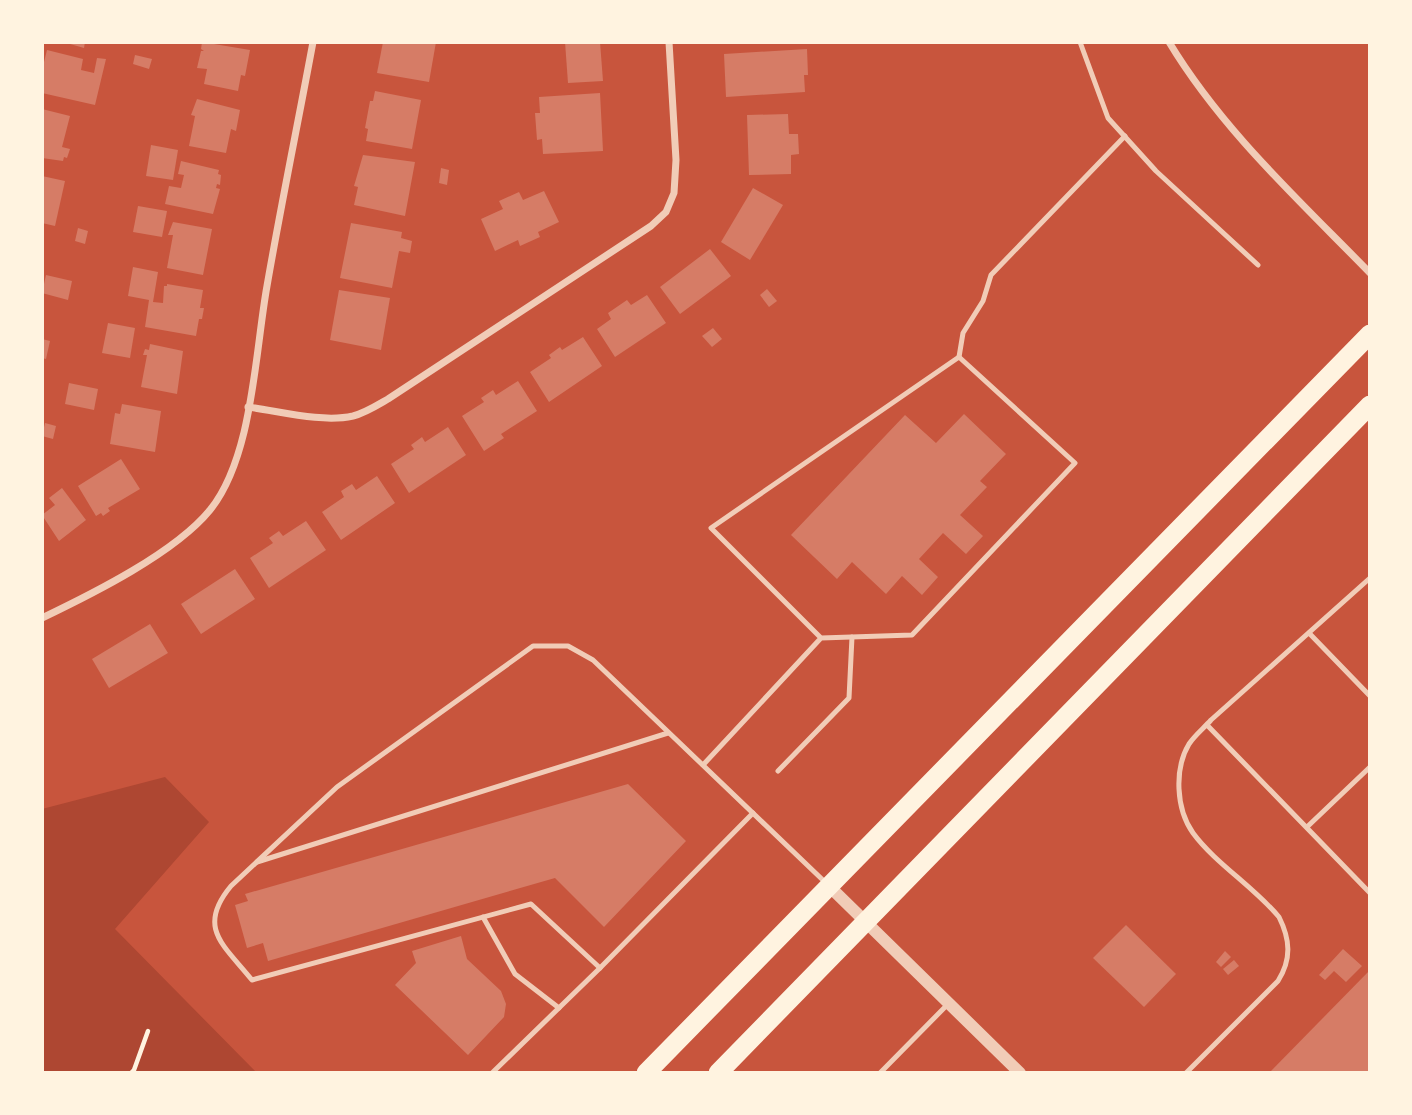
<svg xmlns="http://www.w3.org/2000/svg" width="1412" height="1115" font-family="'Work Sans',sans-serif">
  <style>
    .green { fill: #ae4732 }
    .building { fill: #d67c66 }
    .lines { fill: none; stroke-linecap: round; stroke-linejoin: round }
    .path { stroke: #fff3e0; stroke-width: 4.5 }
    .service { stroke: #f1ccb7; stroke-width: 5 }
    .minor { stroke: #f1ccb7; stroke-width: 7 }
    .tertiary { stroke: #f1ccb7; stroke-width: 12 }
    .trunk { stroke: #fff3e0; stroke-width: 19 }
  </style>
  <rect width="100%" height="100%" fill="#c8553d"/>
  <polygon class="green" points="165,777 209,822 115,929 257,1073 42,1073 42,809"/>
  <g class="building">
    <polygon points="63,42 85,42 84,48"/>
    <polygon points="202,42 250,50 245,76 241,75 238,91 204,84 207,69 197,68 201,51 204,51 201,49"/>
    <polygon points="383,42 436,42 429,82 377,73"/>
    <polygon points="565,42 600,42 603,81 568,83"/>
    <polygon points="807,49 808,75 804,75 805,92 726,97 724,54"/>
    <polygon points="47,50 83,59 81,70 94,73 97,58 106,59 95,105 42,93 42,70"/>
    <polygon points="135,55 152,59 149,69 133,64"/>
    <polygon points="375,91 421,100 412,149 366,141 368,129 365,128 370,101 373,101"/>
    <polygon points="600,93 603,151 543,154 542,139 537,140 535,113 540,113 539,97"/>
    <polygon points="197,99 240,110 236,131 231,129 226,153 189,146 195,116 191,115"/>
    <polygon points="42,109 70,116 62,147 70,149 67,158 64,157 63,161 42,158"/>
    <polygon points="788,114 789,134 798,134 799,154 791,155 791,174 749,175 747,115"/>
    <polygon points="151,145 178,150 173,180 146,176"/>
    <polygon points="363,155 415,162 405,216 354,205 358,187 354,186"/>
    <polygon points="181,161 219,170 218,174 221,175 220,185 217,184 216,188 220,189 213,214 165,204 169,186 181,188 184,175 178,174"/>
    <polygon points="441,168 449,170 447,185 439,183"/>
    <polygon points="42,176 65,181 55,226 42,223"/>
    <polygon points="753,188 783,205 750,260 721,242"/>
    <polygon points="544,191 559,222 538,232 540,237 520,246 518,240 495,251 481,219 503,209 499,201 519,192 523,200"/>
    <polygon points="138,206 167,211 162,237 133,232"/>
    <polygon points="173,222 212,229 203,275 167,268 173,235 168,235"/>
    <polygon points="351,223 402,232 401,238 412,241 410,253 399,251 392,288 340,278"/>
    <polygon points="78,228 88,231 85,244 75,241"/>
    <polygon points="710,249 731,276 680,314 660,287"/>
    <polygon points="133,267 158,272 153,302 163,303 164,286 167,286 167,284 203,290 200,308 204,308 202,319 199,319 196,336 145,327 149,300 128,296"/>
    <polygon points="46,275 72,281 68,300 42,293"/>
    <polygon points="767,289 777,301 769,307 760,295"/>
    <polygon points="339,290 390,298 381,350 330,340"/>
    <polygon points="647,295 666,323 615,357 597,329 611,319 608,313 627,300 631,305"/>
    <polygon points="108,323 135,328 130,358 102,353"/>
    <polygon points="713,328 722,339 712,347 702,336"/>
    <polygon points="583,337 602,366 549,402 530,372 551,358 549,355 560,347 562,350"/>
    <polygon points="42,339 50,341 46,359 42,358"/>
    <polygon points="150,344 183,351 177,394 141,387 147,355 143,355 145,349 149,350"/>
    <polygon points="518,381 537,411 501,434 504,438 484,451 462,416 484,402 481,398 493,390 496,395"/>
    <polygon points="69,383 98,389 94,410 65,404"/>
    <polygon points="122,404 161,411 155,452 110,444 115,413 120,414"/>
    <polygon points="964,414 1006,454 980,481 987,487 960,515 983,536 966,554 943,533 919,559 938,577 922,595 902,576 886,594 852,562 837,579 791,535 905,415 936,443"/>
    <polygon points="45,423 56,426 53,439 42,436"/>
    <polygon points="448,427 466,455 409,493 391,464 414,449 411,445 422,437 425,442"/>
    <polygon points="121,459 140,489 108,508 110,511 103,516 101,513 96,516 78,486"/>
    <polygon points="377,476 395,503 341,540 322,512 344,497 341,491 352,484 356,490"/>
    <polygon points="62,488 86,520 59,541 42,515 55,505 49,498"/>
    <polygon points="306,521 326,550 269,588 250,558 273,543 269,538 279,531 283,536"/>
    <polygon points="235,569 255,599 201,634 181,604"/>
    <polygon points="150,624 168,653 109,688 92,659"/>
    <polygon points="628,784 686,841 604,927 555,878 268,961 263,943 247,948 235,905 248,901 245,894"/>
    <polygon points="1126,925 1176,974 1144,1007 1093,958"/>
    <polygon points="461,936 467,959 501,991 506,1004 504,1017 468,1055 395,985 416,963 412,951"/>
    <polygon points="1343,949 1362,966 1346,982 1334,971 1325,980 1319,975"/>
    <polygon points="1225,951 1231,957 1221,967 1216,962"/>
    <polygon points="1234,960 1239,966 1228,975 1223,969"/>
    <polygon points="1370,970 1370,1073 1269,1073"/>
  </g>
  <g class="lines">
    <polyline class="path" points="131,1073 134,1070 148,1031"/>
    <g class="service">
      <polyline points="1080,42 1108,118 1156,171 1258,265"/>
      <polyline points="959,357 963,333 983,301 991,275 1125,136"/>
      <polyline points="1309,633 1370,696"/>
      <polyline points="1207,725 1370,893"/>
      <polyline points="703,765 821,638 912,635 1075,463 959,357 711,528 821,638"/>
      <polyline points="778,771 849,698 852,637"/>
      <polyline points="1307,827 1370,767"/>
      <polyline points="257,862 668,733"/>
      <polyline points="483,917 515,974 559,1008"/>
      <path d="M600 968 531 904 252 980C224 945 196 928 231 886L337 787 533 646H568L593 660 827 884"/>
      <polyline points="492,1073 600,968 753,813"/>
      <polyline points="880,1073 949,1003"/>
      <path d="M1186 1073 1278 981C1292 959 1290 939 1279 917 1254 887 1215 863 1193 833 1176 809 1174 769 1189 744 1195 735 1204 728 1211 720L1370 578"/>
    </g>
    <g class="minor">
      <path d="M1169 42C1222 130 1299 200 1370 273"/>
      <path d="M248 407C279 411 322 423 353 416 365 413 376 406 388 399L651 226 666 212 674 193 676 160 669 42"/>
      <path d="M42 618C92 594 175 553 210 510 253 457 255 352 267 286 281 205 298 123 313 42"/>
    </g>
    <polyline class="tertiary" points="829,886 1020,1073"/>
    <g class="trunk">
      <polyline points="646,1073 1370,334"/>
      <polyline points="718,1073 1370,405"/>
    </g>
  </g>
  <rect width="1412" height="1115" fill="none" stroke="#fff3e0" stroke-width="88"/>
</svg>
